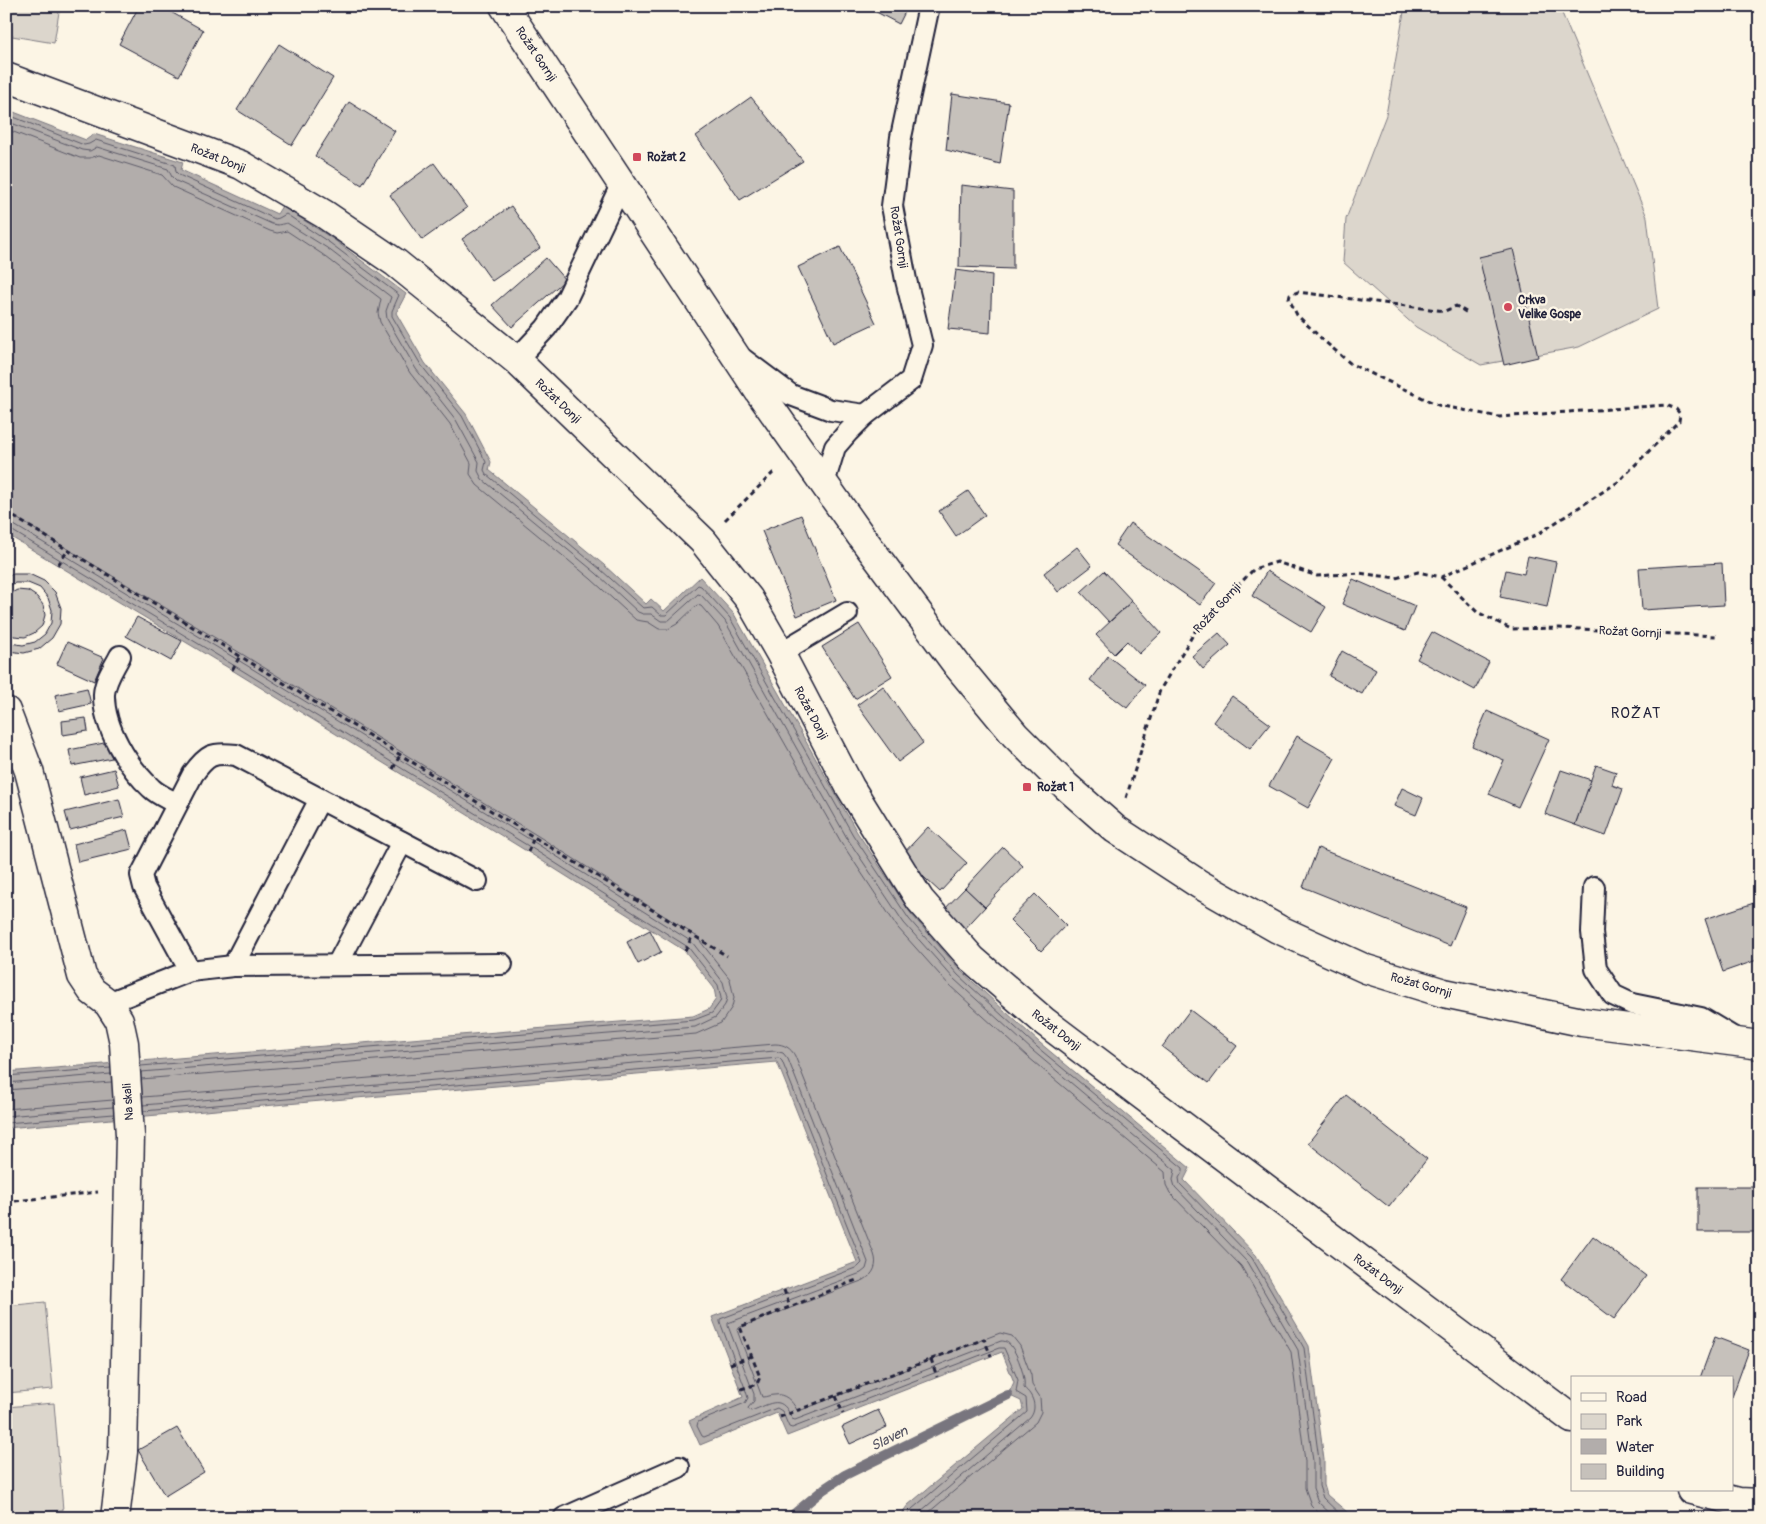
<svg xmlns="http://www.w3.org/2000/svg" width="1766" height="1524" font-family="Pangolin,sans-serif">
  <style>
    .green { fill: #dcd6cc; stroke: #7f7c84 }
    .water { fill: #b2adab; stroke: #78757e }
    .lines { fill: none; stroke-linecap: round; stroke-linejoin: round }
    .shore { stroke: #5c5a68; stroke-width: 1 }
    .stream { stroke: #78757e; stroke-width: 10 }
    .building { fill: #c6c1bb; stroke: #22223b }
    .service-casing { stroke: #22223b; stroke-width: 24 }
    .minor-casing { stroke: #22223b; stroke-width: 31 }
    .secondary-casing { stroke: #22223b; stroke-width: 31 }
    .path { stroke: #22223b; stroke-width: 3; stroke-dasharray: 5 4; stroke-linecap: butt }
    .service { stroke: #fcf5e5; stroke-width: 20 }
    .minor { stroke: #fcf5e5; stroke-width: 28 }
    .secondary { stroke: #fcf5e5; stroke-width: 28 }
    .poi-dot { fill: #d1495b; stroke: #fcf5e5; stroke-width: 2 }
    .labels { text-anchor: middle; stroke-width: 4.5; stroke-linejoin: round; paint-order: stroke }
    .street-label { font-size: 12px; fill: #22223b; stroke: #fcf5e5 }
    .poi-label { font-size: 12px; font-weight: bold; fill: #22223b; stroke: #fcf5e5; text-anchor: start }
    .water-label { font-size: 14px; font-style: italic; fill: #545362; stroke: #fcf5e5 }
    .quarter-label { font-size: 15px; letter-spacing: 1px; fill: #22223b; stroke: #fcf5e5 }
  </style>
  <rect width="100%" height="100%" fill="#fcf5e5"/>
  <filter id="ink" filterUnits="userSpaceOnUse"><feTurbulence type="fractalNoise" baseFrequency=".02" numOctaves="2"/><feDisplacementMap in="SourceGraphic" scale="10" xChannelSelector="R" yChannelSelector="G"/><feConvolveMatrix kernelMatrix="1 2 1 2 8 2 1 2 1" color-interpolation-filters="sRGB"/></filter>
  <g filter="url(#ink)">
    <g class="green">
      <polygon points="6,6 60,6 54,43 6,35"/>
      <polygon points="1405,6 1559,6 1647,217 1658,309 1579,347 1481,365 1416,327 1343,262 1346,219 1386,115"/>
      <polygon points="45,1302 53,1389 6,1393 6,1306"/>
      <polygon points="54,1403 63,1510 6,1515 6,1407"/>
    </g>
    <polygon class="water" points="6,109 86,140 94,134 183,162 181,170 277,214 282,206 333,239 406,294 396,313 425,363 466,414 491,462 489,470 604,565 646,604 651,599 664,611 700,577 734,614 857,832 912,915 961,971 1040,1043 1190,1168 1184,1180 1256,1255 1309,1346 1324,1460 1324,1485 1327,1495 1354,1518 898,1518 908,1505 1023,1409 1021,1401 1008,1395 1014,1382 1002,1352 787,1436 777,1413 700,1445 689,1421 743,1397 712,1317 857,1262 777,1062 6,1128 6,1072 693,1016 709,1009 716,999 714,988 685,951 528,852 232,670 6,534"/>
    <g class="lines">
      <g class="shore">
        <polyline points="6,114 84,145 89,144 96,140 175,165 176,172 179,175 275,219 279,218 286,214 330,243 399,295 392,311 392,316 421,365 462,416 486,462 484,470 486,474 600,569 643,608 652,607 661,615 666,615 698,585 701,586 730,618 853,835 909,919 958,975 1037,1047 1183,1168 1183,1171 1179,1178 1180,1184 1252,1258 1304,1348 1319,1460 1319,1486 1323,1498 1344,1518"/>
        <polyline points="6,121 82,150 90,151 97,147 168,169 172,177 176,181 272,224 278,225 287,223 327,248 391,297 386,311 387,319 416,369 456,420 479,462 478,471 482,479 596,573 638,612 643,614 651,614 661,621 668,621 698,594 701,595 725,621 847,838 904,923 954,979 1033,1051 1175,1170 1173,1180 1175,1187 1247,1262 1298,1350 1313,1461 1313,1488 1318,1502 1335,1518"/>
        <polyline points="6,129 80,158 90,158 99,155 162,175 173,187 270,231 277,233 287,231 322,254 381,299 378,313 380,322 410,373 450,424 471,463 470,474 477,485 591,579 636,620 648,622 659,629 668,629 677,624 697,605 701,606 718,626 841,842 898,928 949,985 1028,1057 1165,1172 1166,1185 1170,1193 1241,1266 1291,1352 1305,1461 1305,1488 1311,1505 1324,1518"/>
        <polyline points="6,516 18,519 242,654 538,836 696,936 730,979 734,998 732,1007 721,1023 696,1034 141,1079"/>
        <polyline points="6,523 14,525 238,660 534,842 692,942 723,982 727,998 725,1005 716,1017 695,1027 141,1072"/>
        <polyline points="6,530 11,530 235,666 530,847 688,947 718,985 721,998 720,1002 712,1013 694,1020 141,1066"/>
        <polyline points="6,1076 111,1068"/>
        <polyline points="6,1083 111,1074"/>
        <polyline points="6,1090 111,1082"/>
        <path d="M143 1097 775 1044C784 1044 791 1048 795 1056L874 1254C878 1265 874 1274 864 1280L738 1328 737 1330 762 1397C767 1397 769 1395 774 1395 785 1393 792 1401 797 1410L799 1411 1000 1333 1012 1336 1020 1346 1031 1375 1032 1385 1040 1397 1041 1412 1036 1422 922 1518"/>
        <path d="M143 1105 775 1051 783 1053 788 1059 868 1262 866 1269 861 1273 728 1323V1326L754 1394V1401L748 1408 749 1410 751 1411C772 1403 782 1394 792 1419L795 1420 1001 1341C1005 1341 1008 1342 1011 1346 1018 1355 1026 1378 1024 1388 1033 1395 1038 1408 1030 1418L913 1518"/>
        <polyline points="6,1109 113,1100"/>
        <polyline points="143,1111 779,1058 782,1061 862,1263 858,1267 720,1319 720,1322 745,1388 748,1398 745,1403 698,1422 697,1426 702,1436 704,1437 777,1408 782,1411 789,1427 792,1428 999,1348 1004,1348 1018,1380 1016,1392 1026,1398 1027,1412 912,1509 905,1518"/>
        <polyline points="6,1116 113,1107"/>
        <polyline points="6,1123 114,1114"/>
      </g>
      <polyline class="stream" points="789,1518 824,1489 845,1475 1008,1395"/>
    </g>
    <g class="building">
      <polygon points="139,6 160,6 203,30 179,76 119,44"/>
      <polygon points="865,6 908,6 899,24"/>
      <polygon points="279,44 333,78 292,145 237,110"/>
      <polygon points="952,94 1009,103 1000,164 946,150"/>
      <polygon points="751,97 803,161 740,200 696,136"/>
      <polygon points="349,102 395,131 362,185 315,156"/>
      <polygon points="434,163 467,208 422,240 390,195"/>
      <polygon points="961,185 1013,191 1013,269 959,267"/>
      <polygon points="511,206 540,248 492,281 462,239"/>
      <polygon points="840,247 876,323 833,343 798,267"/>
      <polygon points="1513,249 1538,357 1504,365 1479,257"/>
      <polygon points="546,258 565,280 512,327 492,305"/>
      <polygon points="956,270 992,275 990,333 948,329"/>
      <polygon points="968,491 985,515 956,536 939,511"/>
      <polygon points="801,515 836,600 797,616 762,531"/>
      <polygon points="1130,523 1216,583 1200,605 1115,545"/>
      <polygon points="1077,547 1092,566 1058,592 1044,573"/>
      <polygon points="1528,556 1556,562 1547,607 1500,597 1506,570 1524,574"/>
      <polygon points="1722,563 1724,605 1642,610 1639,568"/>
      <polygon points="1104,571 1132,601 1109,622 1081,592"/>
      <polygon points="1267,571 1326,607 1311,632 1252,596"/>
      <polygon points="13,574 29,574 44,581 55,592 61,608 60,624 52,638 39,649 24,653 8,651 10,643 23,645 35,642 45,634 51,623 52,610 48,598 40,588 28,583 15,583 6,587 6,577"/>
      <polygon points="1353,579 1415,606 1405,631 1342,604"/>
      <polygon points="17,590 28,591 37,597 43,605 45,615 42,626 34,633 25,637 14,636 6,632 6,596"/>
      <polygon points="1132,601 1161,633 1139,654 1127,641 1114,654 1096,635"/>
      <polygon points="137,617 182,641 171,661 126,636"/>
      <polygon points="859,624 892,676 855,699 822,647"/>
      <polygon points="1432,632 1489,662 1475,690 1417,659"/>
      <polygon points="1219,633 1230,645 1203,669 1192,656"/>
      <polygon points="67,642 104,658 94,681 57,664"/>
      <polygon points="1342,651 1376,670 1362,694 1329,676"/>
      <polygon points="1108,656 1145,685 1127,708 1090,680"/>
      <polygon points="883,686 923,743 898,762 857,705"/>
      <polygon points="87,688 91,704 59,711 55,695"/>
      <polygon points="1232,696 1270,724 1250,749 1213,722"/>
      <polygon points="1487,711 1549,739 1518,807 1489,794 1504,760 1472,746"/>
      <polygon points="86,718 88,731 63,735 62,721"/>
      <polygon points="1297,736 1335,758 1308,808 1269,786"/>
      <polygon points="109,742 112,758 72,766 69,750"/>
      <polygon points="1596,765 1616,772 1612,785 1623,789 1606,836 1575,825"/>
      <polygon points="114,769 119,786 84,795 80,777"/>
      <polygon points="1561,770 1591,780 1575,825 1545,814"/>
      <polygon points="1402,788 1423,798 1416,815 1394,806"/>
      <polygon points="119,799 124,817 70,830 65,812"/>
      <polygon points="928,827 967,863 940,892 901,856"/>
      <polygon points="127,830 132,849 78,862 74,844"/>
      <polygon points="1003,847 1023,866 985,907 965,888"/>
      <polygon points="1318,848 1466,907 1450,946 1303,887"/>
      <polygon points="965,888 985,907 961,933 940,914"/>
      <polygon points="1035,894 1066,925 1041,951 1010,920"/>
      <polygon points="1760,901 1760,959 1723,972 1705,919"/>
      <polygon points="650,930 661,952 638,964 627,942"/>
      <polygon points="1190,1010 1237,1046 1209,1083 1162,1047"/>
      <polygon points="1346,1095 1427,1159 1389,1207 1308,1143"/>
      <rect x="1698" y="1187" width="62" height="45"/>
      <polygon points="1593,1236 1646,1276 1614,1319 1561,1279"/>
      <polygon points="1715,1337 1749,1350 1732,1397 1732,1378 1700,1378"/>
      <polygon points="878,1410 887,1427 850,1444 842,1427"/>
      <polygon points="177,1428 204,1472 165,1496 138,1450"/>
    </g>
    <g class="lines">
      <g class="service-casing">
        <g id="service">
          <polyline points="743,359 791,395 831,410 865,415"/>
          <polyline points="516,360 546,328 567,298 622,183"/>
          <polyline points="824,483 835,447 848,432 865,415 911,380 922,345 906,280 892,206 901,137 929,6"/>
          <polyline points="780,653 847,613"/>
          <path d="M120 656C114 668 105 680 104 694 103 727 128 767 151 788 158 795 169 799 177 804"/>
          <polyline points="1594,887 1592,932 1596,969 1613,995 1632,1004 1701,1018 1736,1039"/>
          <polyline points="337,965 402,842"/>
          <polyline points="233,966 320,799"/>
          <path d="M190 971 144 887 141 875 193 774C207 755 212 752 236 755L477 881"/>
          <polyline points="108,1003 190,971 233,966 502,964"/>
          <polyline points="564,1518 679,1467"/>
        </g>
      </g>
      <g class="minor-casing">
        <g id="minor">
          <polyline points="6,77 241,165 324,214 396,263 516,360 703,541 749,599 780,653 850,787 920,900 972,959 1045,1022 1572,1419"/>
          <polyline points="6,711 29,771 82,976 92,991 108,1003 119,1020 124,1043 130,1135 123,1452 115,1518"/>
          <polyline points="1691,1490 1739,1502 1760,1503"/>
        </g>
      </g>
      <g class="secondary-casing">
        <polyline id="secondary" points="504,6 760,393 861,536 957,665 1015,735 1066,786 1115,829 1199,884 1278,929 1366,969 1444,993 1582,1022 1760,1045"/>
      </g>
      <g class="path">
        <polyline points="6,512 727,956"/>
        <polyline points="725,520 776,470"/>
        <polyline points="58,565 68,550"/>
        <polyline points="1441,577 1477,612 1511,629 1560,628 1716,636"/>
        <polyline points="232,670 240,656"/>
        <polyline points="393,769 400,755"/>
        <polyline points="1126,798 1160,690 1197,628 1254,569 1277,562 1317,576 1359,573 1396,578 1418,572 1441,577 1538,534 1618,482 1679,421 1680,414 1676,409 1666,405 1499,417 1438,405 1351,364 1323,340 1297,315 1289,299 1290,295 1298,292 1445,311 1456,306 1469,314"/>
        <polyline points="528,852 534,837"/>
        <polyline points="685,951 693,935"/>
        <polyline points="6,1202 98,1192"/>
        <polyline points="784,1290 790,1307"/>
        <polyline points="931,1359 937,1377"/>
        <polyline points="730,1364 752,1356"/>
        <polyline points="741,1389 757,1384 760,1377 740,1327 859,1279"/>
        <polyline points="836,1396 843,1414"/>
        <polyline points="780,1417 984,1339 991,1356"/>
      </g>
      <use href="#service" class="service"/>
      <use href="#minor" class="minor"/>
      <use href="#secondary" class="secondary"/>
    </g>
  </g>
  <g class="poi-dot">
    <rect x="632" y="152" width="10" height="10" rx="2.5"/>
    <circle cx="1508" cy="307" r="5"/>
    <rect x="1022" y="782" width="10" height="10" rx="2.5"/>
  </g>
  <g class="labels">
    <g class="street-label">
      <text transform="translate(536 54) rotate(56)" y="4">Rožat Gornji</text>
      <text transform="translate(218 158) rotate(22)" y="4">Rožat Donji</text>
      <text transform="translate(899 237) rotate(81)" y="4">Rožat Gornji</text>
      <text transform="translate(558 401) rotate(44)" y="4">Rožat Donji</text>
      <text transform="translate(1217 608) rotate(-47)" y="4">Rožat Gornji</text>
      <text transform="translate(1630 632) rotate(3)" y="4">Rožat Gornji</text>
      <text transform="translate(811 713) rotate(62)" y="4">Rožat Donji</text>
      <text transform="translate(1421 985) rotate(16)" y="4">Rožat Gornji</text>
      <text transform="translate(1056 1030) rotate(38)" y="4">Rožat Donji</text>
      <text transform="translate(128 1102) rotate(-94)" y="4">Na skali</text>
      <text transform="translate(1378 1274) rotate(37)" y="4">Rožat Donji</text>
    </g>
    <g class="poi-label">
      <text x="647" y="161">Rožat 2</text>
      <text x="1518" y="304">Crkva<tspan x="1518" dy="14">Velike Gospe</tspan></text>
      <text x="1037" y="791">Rožat 1</text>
    </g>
    <g class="water-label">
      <text transform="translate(889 1438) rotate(-26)" y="5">Slaven</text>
    </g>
    <g class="quarter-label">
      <text x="1636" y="718">ROŽAT</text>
    </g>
  </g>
  <rect width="1766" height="1524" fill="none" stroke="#fcf5e5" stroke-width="25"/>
  <rect x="12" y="12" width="1741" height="1499" fill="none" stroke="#22223b" stroke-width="2" filter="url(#ink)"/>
  <rect x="1571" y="1376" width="162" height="115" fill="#fcf5e5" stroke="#a5a1a1"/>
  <rect x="1581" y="1393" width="25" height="8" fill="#fcf5e5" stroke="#a5a1a1"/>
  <text x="1616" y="1402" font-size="15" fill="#22223b">Road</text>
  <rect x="1581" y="1414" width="25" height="15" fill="#dcd6cc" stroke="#a5a1a1"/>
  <text x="1616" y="1426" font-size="15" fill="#22223b">Park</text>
  <rect x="1581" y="1439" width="25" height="15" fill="#b2adab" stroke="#a5a1a1"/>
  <text x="1616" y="1452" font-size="15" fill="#22223b">Water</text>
  <rect x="1581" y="1464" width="25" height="15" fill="#c6c1bb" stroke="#a5a1a1"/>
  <text x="1616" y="1476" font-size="15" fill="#22223b">Building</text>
</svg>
